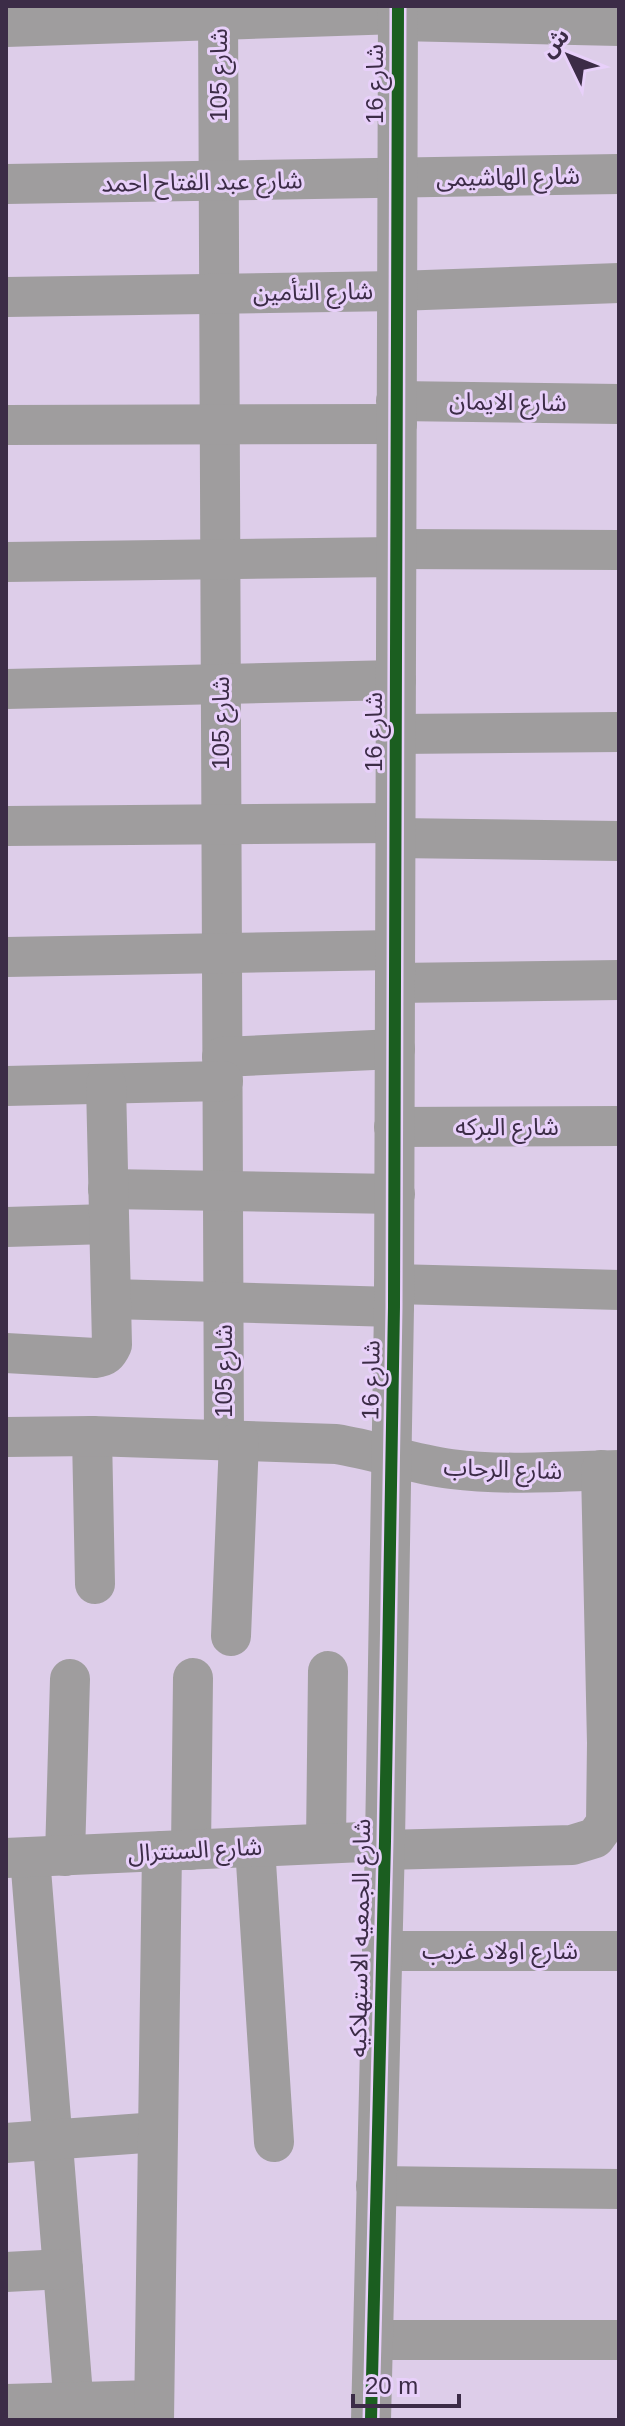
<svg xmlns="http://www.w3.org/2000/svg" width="625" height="2426" font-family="Helvetica,'Noto Sans Arabic',sans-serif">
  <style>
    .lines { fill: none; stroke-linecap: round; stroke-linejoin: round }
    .minor { stroke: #9f9d9e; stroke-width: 40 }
    .cycleway-casing { stroke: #e8d0fa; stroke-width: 17 }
    .cycleway { stroke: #1b5e20; stroke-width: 12 }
    .labels { text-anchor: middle; stroke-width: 6; stroke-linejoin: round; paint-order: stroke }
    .street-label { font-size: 24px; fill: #3c2c47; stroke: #e8d0fa }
  </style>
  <rect width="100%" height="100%" fill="#ddcde9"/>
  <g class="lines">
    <g class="minor">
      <polyline points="218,6 224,1440"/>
      <polyline points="398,21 619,26"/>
      <polyline points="6,27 398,14"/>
      <polyline points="6,184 619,174"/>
      <polyline points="6,297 397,291 619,283"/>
      <polyline points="396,401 619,404"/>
      <polyline points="6,425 397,424"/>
      <polyline points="396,549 619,550"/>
      <polyline points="6,562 396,557"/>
      <polyline points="6,689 396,680"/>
      <polyline points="396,734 619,732"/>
      <polyline points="6,826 395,823"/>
      <polyline points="396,838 619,841"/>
      <polyline points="6,957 395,950"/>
      <polyline points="395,983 619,980"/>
      <polyline points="222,1057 395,1049"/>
      <polyline points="6,1086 223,1081"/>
      <polyline points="394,1127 619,1126"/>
      <polyline points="108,1189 395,1194"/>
      <polyline points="6,1227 108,1224"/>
      <polyline points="394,1284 619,1290"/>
      <polyline points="111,1299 394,1307"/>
      <path d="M6 1353 95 1358C105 1357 108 1354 112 1345L106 1084"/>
      <polyline points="92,1436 95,1584"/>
      <path d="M6 1437 92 1436 336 1444C375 1450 412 1464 451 1469 506 1476 564 1471 619 1470"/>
      <polyline points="231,1636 239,1441"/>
      <polyline points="326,1843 328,1671"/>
      <polyline points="255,1847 274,2142"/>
      <polyline points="191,1850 193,1678"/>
      <polyline points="384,1850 572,1845 595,1838 606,1823 607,1743 601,1470"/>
      <polyline points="65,1856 70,1679"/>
      <polyline points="30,1857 75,2420"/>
      <polyline points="6,1858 385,1841"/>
      <polyline points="382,1951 619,1951"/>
      <polyline points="6,2143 158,2132"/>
      <polyline points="376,2186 619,2189"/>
      <polyline points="6,2272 63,2269"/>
      <polyline points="373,2340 619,2340"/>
      <polyline points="6,2404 154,2400"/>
      <polyline points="154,2420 162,1851"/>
      <polyline points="371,2420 385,1841 394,1307 398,6"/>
    </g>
    <g class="cycleway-casing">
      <polyline id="cycleway" points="371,2420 385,1841 394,1307 398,6"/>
    </g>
    <use href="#cycleway" class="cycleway"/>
  </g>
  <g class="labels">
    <g class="street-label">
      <text transform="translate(219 75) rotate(-90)" y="8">شارع 105</text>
      <text transform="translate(375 84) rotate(-90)" y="8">شارع 16</text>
      <text transform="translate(508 177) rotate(-1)" y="8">شارع الهاشيمى</text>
      <text transform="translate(202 182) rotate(-1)" y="8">شارع عبد الفتاح احمد</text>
      <text transform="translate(313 292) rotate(-1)" y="8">شارع التأمين</text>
      <text transform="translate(508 402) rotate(1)" y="8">شارع الايمان</text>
      <text transform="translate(221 723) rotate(-90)" y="8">شارع 105</text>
      <text transform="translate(374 732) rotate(-90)" y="8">شارع 16</text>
      <text x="507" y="1135">شارع البركه</text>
      <text transform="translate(224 1371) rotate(-90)" y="8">شارع 105</text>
      <text transform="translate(371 1380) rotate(-89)" y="8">شارع 16</text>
      <text transform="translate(503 1469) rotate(2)" y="8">شارع الرحاب</text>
      <text transform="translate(195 1850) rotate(-3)" y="8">شارع السنترال</text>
      <text transform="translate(360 1938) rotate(-89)" y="8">شارع الجمعيه الاستهلاكيه</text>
      <text x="500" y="1959">شارع اولاد غريب</text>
    </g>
  </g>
  <rect width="625" height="2426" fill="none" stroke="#3c2c47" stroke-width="16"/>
  <g transform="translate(569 56) rotate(313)" stroke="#e8d0fa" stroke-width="6" paint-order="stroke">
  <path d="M0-6L14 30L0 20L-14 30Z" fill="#3c2c47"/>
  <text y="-12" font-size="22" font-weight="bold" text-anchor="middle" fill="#3c2c47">ش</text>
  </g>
  <path d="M353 2394v12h106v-12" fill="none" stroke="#3c2c47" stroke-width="4"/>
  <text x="365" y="2394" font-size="24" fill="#3c2c47" stroke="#e8d0fa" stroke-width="6" paint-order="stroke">20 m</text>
</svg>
